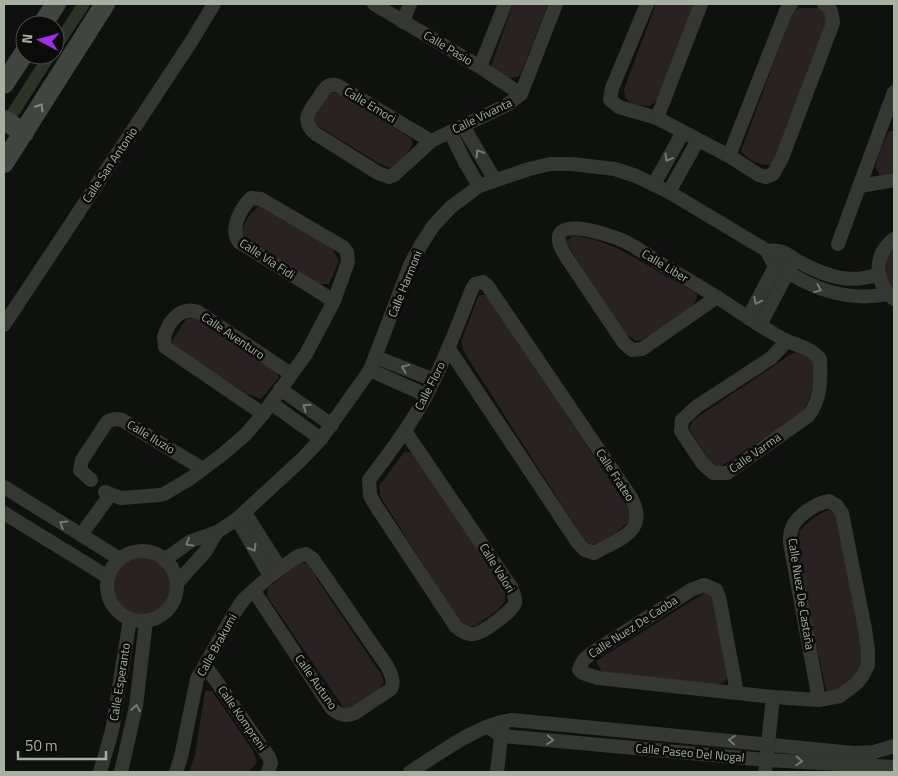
<svg xmlns="http://www.w3.org/2000/svg" width="898" height="776" font-family="'Titillium Web',sans-serif">
  <style>
    .green { fill: #2a2222 }
    .lines { fill: none; stroke-linecap: round; stroke-linejoin: round }
    .canal { stroke: #2e3327; stroke-width: 12 }
    .minor { stroke: #343732; stroke-width: 14 }
    .secondary { stroke: #41453f; stroke-width: 20 }
    .oneway { stroke: #838b7f }
    .oneway2 { stroke: #737a6f }
    .labels { text-anchor: middle; stroke-width: 5; stroke-linejoin: round; paint-order: stroke }
    .street-label { font-size: 12px; fill: #a7b1a1; stroke: #0a0b0a }
  </style>
  <rect width="100%" height="100%" fill="#0f110f"/>
  <g class="green">
    <polygon points="513,4 548,4 521,73 517,77 508,78 491,66"/>
    <path d="M656 4H696L657 100 650 106C636 105 624 105 624 89Z"/>
    <path d="M800 8H817L827 13 829 19 776 158 770 165C758 165 748 160 741 151L793 11Z"/>
    <polygon points="331,92 341,95 411,138 413,144 398,166 390,168 380,164 313,123 311,115"/>
    <polygon points="889,131 894,131 894,172 880,175 875,168 879,153"/>
    <polygon points="259,206 267,209 332,248 339,261 329,284 317,284 246,237 240,232 249,216"/>
    <path d="M573 236C610 239 638 260 669 278 679 284 688 287 697 294L696 301 687 311 642 340 636 341 626 334 574 255 566 241Z"/>
    <polygon points="894,247 894,293 885,278 887,257"/>
    <path d="M479 295H485L490 301 629 509 632 517C623 529 606 542 591 545L583 538 464 352 461 341Z"/>
    <polygon points="194,318 277,370 279,377 261,399 247,394 174,346 172,341 186,319"/>
    <path d="M801 352 813 358C817 373 811 402 801 414L720 467 712 464 689 429 693 420 793 353Z"/>
    <polygon points="405,451 411,453 422,467 491,567 505,591 505,601 498,610 475,626 468,626 459,621 380,496 379,486"/>
    <path d="M828 510 833 512 838 517 862 642C862 648 864 657 862 662 858 676 843 687 832 694L826 690C816 640 799 582 799 532 807 522 817 515 828 510Z"/>
    <circle cx="142" cy="587" r="30"/>
    <polygon points="301,562 309,564 318,581 381,674 384,682 376,693 347,710 343,707 267,596 268,588"/>
    <polygon points="706,592 712,595 725,666 727,677 725,682 713,686 606,675 601,671 596,661"/>
    <polygon points="205,691 212,691 252,749 257,762 249,772 189,772 195,755"/>
  </g>
  <g class="lines">
    <g class="canal">
      <polyline points="55,48 84,4"/>
      <polyline points="4,127 50,55"/>
    </g>
    <g class="minor">
      <polyline points="374,4 480,67 521,94"/>
      <path d="M647 4 612 88 610 100 619 107 657 118 729 156 759 175 766 177 773 174 782 158 833 23C832 16 832 7 824 4"/>
      <polyline points="403,22 410,4"/>
      <polyline points="480,67 505,4"/>
      <polyline points="657,118 701,4"/>
      <polyline points="463,126 495,180"/>
      <polyline points="450,132 466,164 479,186"/>
      <path d="M431 141 342 88C339 86 335 84 331 85 325 86 322 92 320 96 310 110 299 120 316 134L378 173 389 177 394 175 431 141 507 105 521 94 556 4"/>
      <polyline points="729,156 786,11 791,4"/>
      <polyline points="654,184 683,132"/>
      <polyline points="860,186 894,180"/>
      <polyline points="669,192 698,140"/>
      <path d="M894 239C873 255 874 283 894 299"/>
      <polyline points="838,244 894,92"/>
      <path d="M766 250C769 255 771 260 774 264 779 269 788 273 794 276 824 293 854 301 888 294"/>
      <path d="M717 297 642 349 632 350 624 343 565 255C538 211 605 233 624 241 637 247 650 257 663 265 689 280 716 296 741 313 756 323 771 333 787 341 799 346 811 348 820 359 821 378 821 401 808 416L727 473H713L703 464 681 431 682 420 696 407 771 358 787 341"/>
      <polyline points="748,318 780,257"/>
      <polyline points="4,325 191,42 214,4"/>
      <polyline points="760,325 791,266"/>
      <polyline points="376,357 434,380"/>
      <polyline points="370,370 426,395"/>
      <polyline points="280,389 332,425"/>
      <polyline points="271,403 321,439"/>
      <path d="M263 414 165 347 164 337C169 321 180 306 198 312L291 374"/>
      <path d="M405 431 511 587C513 592 516 598 515 603 513 611 483 633 474 634 467 635 462 631 456 627L374 503 370 495 369 480C389 453 411 425 427 394 445 360 458 324 472 289L475 284 483 282 487 285 632 499C648 532 619 539 594 553L585 550 578 543 449 349"/>
      <path d="M91 480 80 470 82 460 107 422C112 419 116 418 122 420L203 469"/>
      <polyline points="4,487 120,559"/>
      <polyline points="105,492 121,498 160,495"/>
      <path d="M164 494 191 478 223 454 246 434 263 414 306 354 334 301 348 262 347 252 343 247 261 199 251 198C241 208 229 229 239 242L334 301"/>
      <polyline points="4,513 108,577"/>
      <polyline points="245,513 280,568"/>
      <polyline points="237,519 270,576"/>
      <polyline points="81,535 110,495"/>
      <circle cx="142" cy="586" r="35"/>
      <path d="M164 560 191 541 217 532 237 519 301 460 321 439 370 370 411 263 421 245 433 226 451 207 479 186 529 169 550 164H572L615 169 636 176 669 192 766 250C771 251 777 250 782 252 788 254 794 259 799 262 826 276 849 285 879 274"/>
      <polyline points="177,583 205,552 217,532"/>
      <polyline points="205,665 269,757 271,763 268,772"/>
      <path d="M737 693 719 597 716 590 704 585 691 590 592 653C585 658 581 662 579 670L583 673 598 678 773 697 819 700 840 696 857 683 863 675 868 665V650L865 629 842 513 837 506 829 501C816 503 794 517 791 531 790 535 790 540 790 543L819 700"/>
      <polyline points="488,727 502,736 766,760 894,767"/>
      <polyline points="100,772 112,731 130,619"/>
      <polyline points="121,772 136,706 146,621"/>
      <path d="M176 772 181 757 197 679 235 612 244 599 270 576 298 556 306 554 313 559 387 666C391 674 395 681 391 689L355 713C345 717 340 715 332 709L254 591"/>
      <path d="M410 772C438 755 479 723 512 720L854 753 874 752 894 746"/>
      <polyline points="497,772 502,727"/>
      <polyline points="765,772 773,697"/>
    </g>
    <g class="secondary">
      <polyline points="42,25 56,4"/>
      <polyline points="4,84 25,52"/>
      <polyline points="4,120 24,133"/>
      <polyline points="4,163 105,4"/>
    </g>
  </g>
  <defs><path id="oneway-chevron" d="M-2-3.5L2.5 0L-2 3.5" fill="none" stroke-width="1.6" stroke-linecap="round" stroke-linejoin="round" transform="scale(1.25)"/></defs>
  <use class="oneway" href="#oneway-chevron" transform="translate(40 107) rotate(-58)"/>
  <g class="oneway2">
    <use href="#oneway-chevron" transform="translate(479 153) rotate(-121)"/>
    <use href="#oneway-chevron" transform="translate(668 158) rotate(119)"/>
    <use href="#oneway-chevron" transform="translate(818 289) rotate(22)"/>
    <use href="#oneway-chevron" transform="translate(757 301) rotate(117)"/>
    <use href="#oneway-chevron" transform="translate(405 368) rotate(-158)"/>
    <use href="#oneway-chevron" transform="translate(306 407) rotate(-145)"/>
    <use href="#oneway-chevron" transform="translate(63 524) rotate(-148)"/>
    <use href="#oneway-chevron" transform="translate(189 543) rotate(151)"/>
    <use href="#oneway-chevron" transform="translate(253 548) rotate(60)"/>
    <use href="#oneway-chevron" transform="translate(136 708) rotate(-81)"/>
    <use href="#oneway-chevron" transform="translate(550 740) rotate(5)"/>
    <use href="#oneway-chevron" transform="translate(732 740) rotate(-175)"/>
    <use href="#oneway-chevron" transform="translate(799 761) rotate(3)"/>
  </g>
  <g class="labels">
    <g class="street-label">
      <text transform="translate(448 48) rotate(31)" y="4">Calle Pasio</text>
      <text transform="translate(370 105) rotate(31)" y="4">Calle Emoci</text>
      <text transform="translate(482 116) rotate(-26)" y="4">Calle Vivanta</text>
      <text transform="translate(110 165) rotate(-56)" y="4">Calle San Antonio</text>
      <text transform="translate(267 259) rotate(33)" y="4">Calle Vía Fidi</text>
      <text transform="translate(665 266) rotate(31)" y="4">Calle Liber</text>
      <text transform="translate(405 284) rotate(-68)" y="4">Calle Harmoni</text>
      <text transform="translate(233 336) rotate(34)" y="4">Calle Aventuro</text>
      <text transform="translate(430 386) rotate(-63)" y="4">Calle Floro</text>
      <text transform="translate(151 437) rotate(31)" y="4">Calle Iluzio</text>
      <text transform="translate(755 453) rotate(-35)" y="4">Calle Varma</text>
      <text transform="translate(615 475) rotate(57)" y="4">Calle Frateo</text>
      <text transform="translate(497 568) rotate(58)" y="4">Calle Valori</text>
      <text transform="translate(801 594) rotate(81)" y="4">Calle Nuez De Castaña</text>
      <text transform="translate(633 627) rotate(-33)" y="4">Calle Nuez De Caoba</text>
      <text transform="translate(217 645) rotate(-61)" y="4">Calle Brakumi</text>
      <text transform="translate(120 682) rotate(-81)" y="4">Calle Esperanto</text>
      <text transform="translate(316 682) rotate(55)" y="4">Calle Autuno</text>
      <text transform="translate(242 718) rotate(55)" y="4">Calle Kompreni</text>
      <text transform="translate(690 753) rotate(5)" y="4">Calle Paseo Del Nogal</text>
    </g>
  </g>
  <rect width="898" height="776" fill="none" stroke="#a7b1a1" stroke-width="10"/>
  <g transform="translate(40 40) rotate(276)"><circle r="24" fill="#0a0b0a" stroke="#494d46"/>
  <path d="M0-4L9 19L0 12L-9 19Z" fill="#a12fe9"/>
  <text y="-8" font-size="14" font-weight="bold" text-anchor="middle" fill="#a7b1a1">N</text>
  </g>
  <path d="M18 751v8h88v-8" fill="none" stroke="#a7b1a1" stroke-width="2.5"/>
  <text x="25" y="751" font-size="15" fill="#a7b1a1" stroke="#0a0b0a" stroke-width="4" paint-order="stroke">50 m</text>
</svg>
